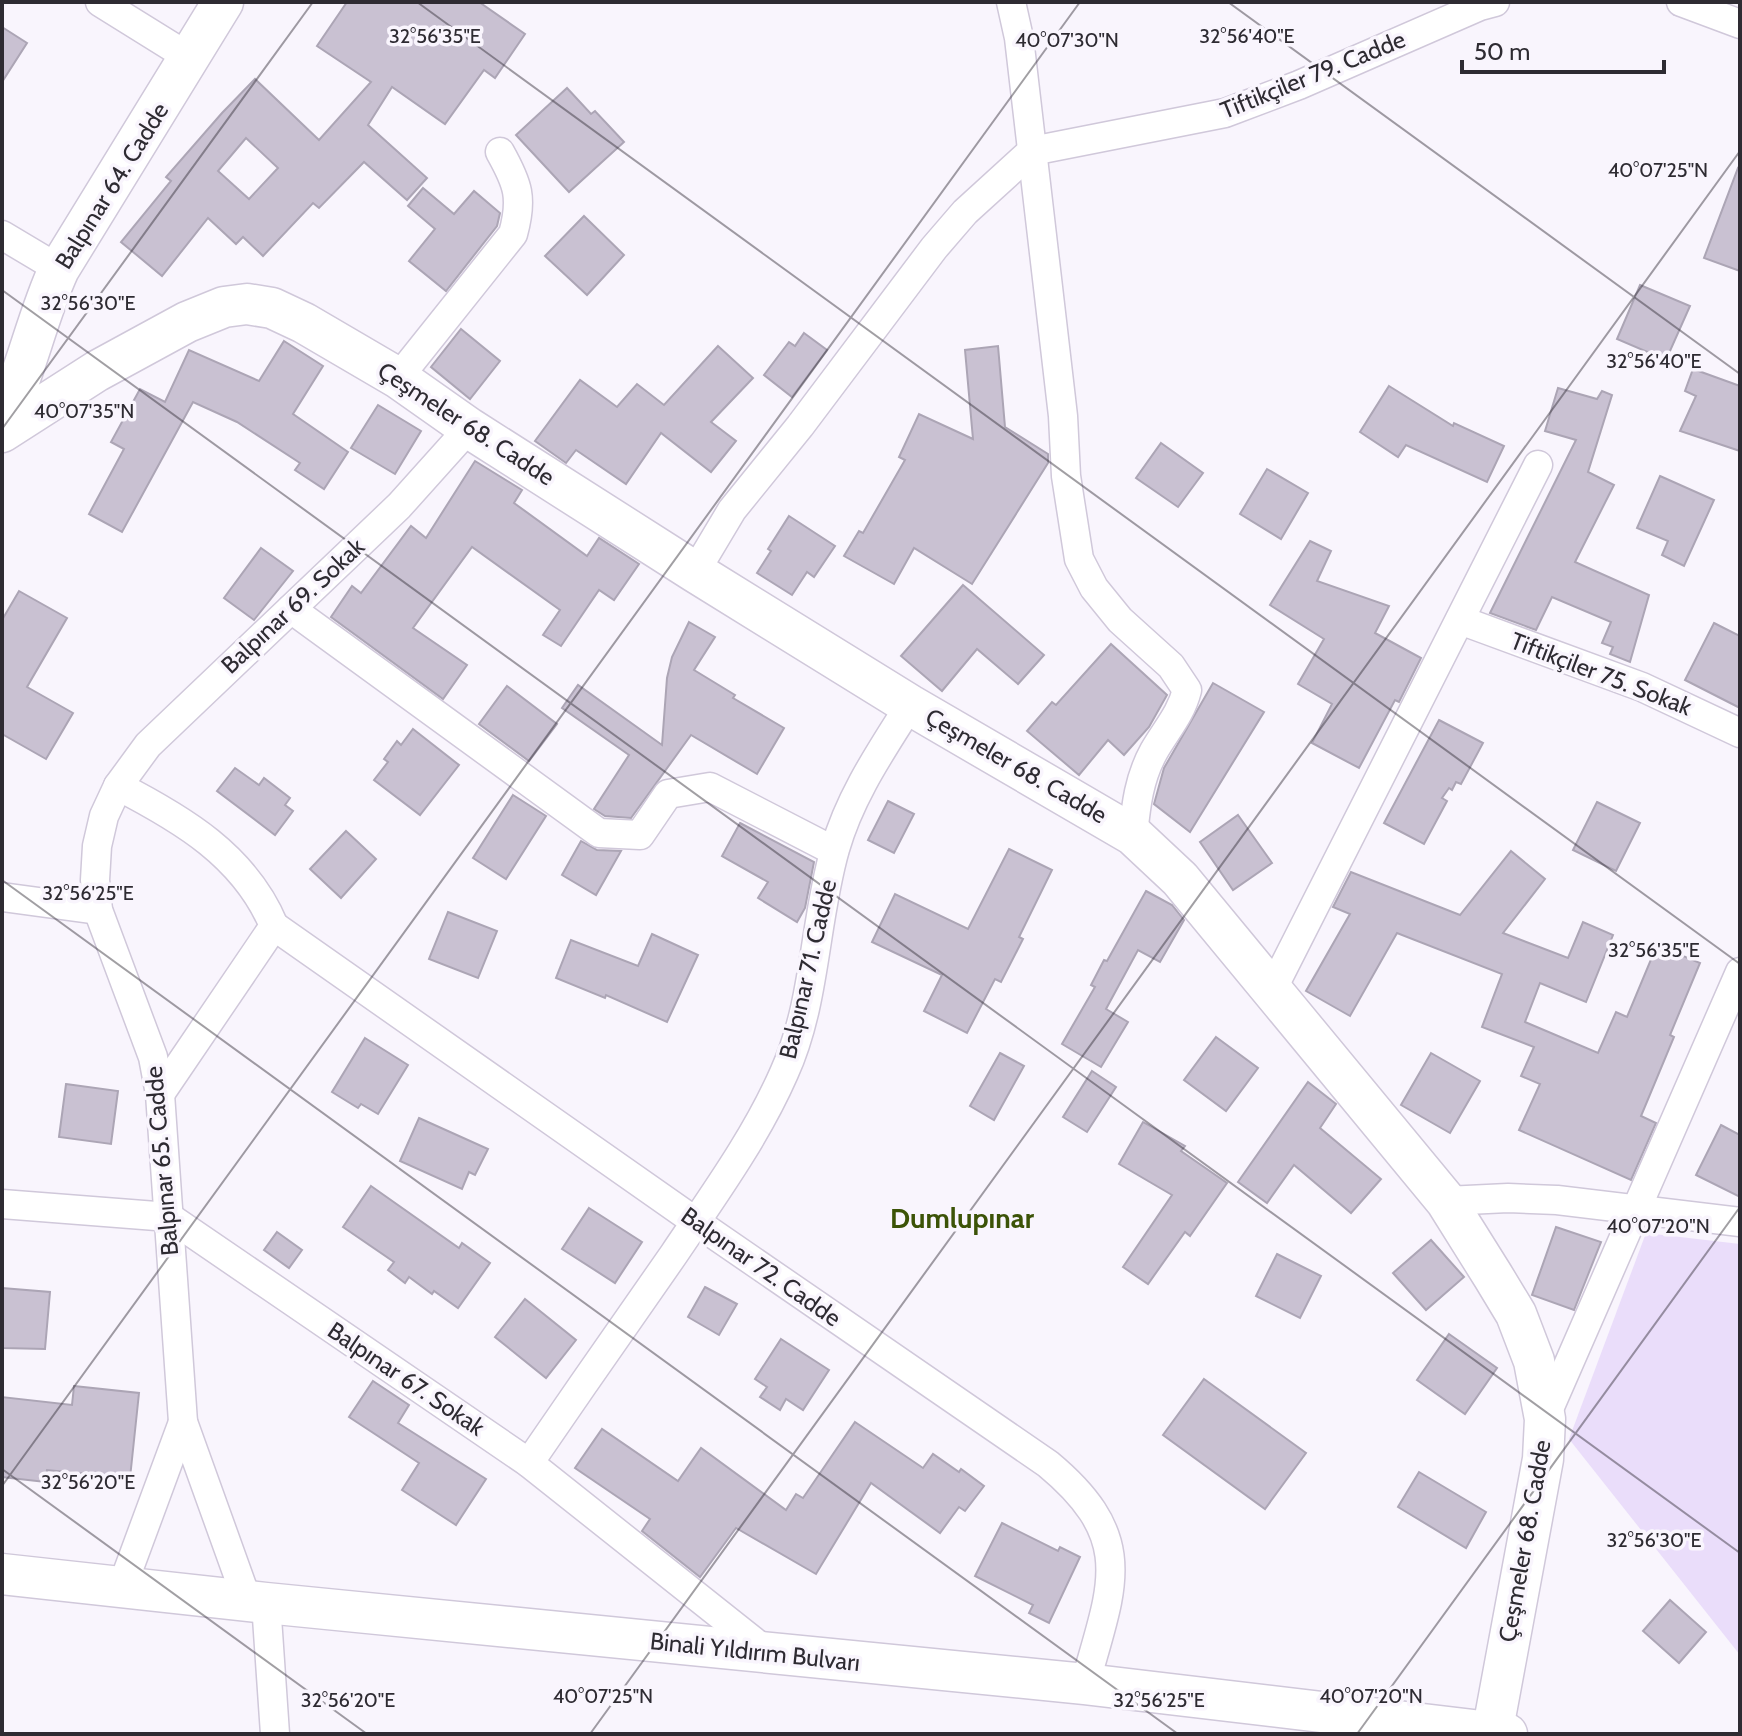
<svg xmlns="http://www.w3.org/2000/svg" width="1742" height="1736" font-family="Cabin,sans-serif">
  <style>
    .green { fill: #eaddfa }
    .building { fill: #c9c1d2; stroke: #aca5b5; stroke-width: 2; fill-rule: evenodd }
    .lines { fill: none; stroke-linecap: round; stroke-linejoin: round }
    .street-casing { stroke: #d0c8da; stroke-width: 31 }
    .secondary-casing { stroke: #d0c8da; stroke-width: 43 }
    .street { stroke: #fff; stroke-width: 28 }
    .secondary { stroke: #fff; stroke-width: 40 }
    .ticks { fill: none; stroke: #2e2b32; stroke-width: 2; stroke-opacity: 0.45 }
    .labels { text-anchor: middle; stroke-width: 7; stroke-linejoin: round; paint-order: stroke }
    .street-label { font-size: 24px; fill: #2e2b32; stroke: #f9f5fd }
    .quarter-label { font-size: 28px; font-weight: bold; fill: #3c5307; stroke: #f9f5fd }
    .ticks-label { font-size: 20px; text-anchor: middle; fill: #2e2b32; stroke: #f9f5fd; stroke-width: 7; stroke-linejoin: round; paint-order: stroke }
  </style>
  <rect width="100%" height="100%" fill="#f9f5fd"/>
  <polygon class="green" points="1646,1233 1740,1244 1740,1655 1569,1439"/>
  <g class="building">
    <path d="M347 2H479L525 34 495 78 484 70 445 124 392 87 368 125 427 178 407 200 364 162 319 208 313 203 263 256 243 237 236 244 208 218 162 276 121 242 171 181 166 177 222 113 255 79 319 140 371 82 317 46ZM246 138 278 168 249 199 218 171Z"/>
    <polygon points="2,27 27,43 2,82"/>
    <polygon points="567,88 591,114 595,111 624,142 569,192 516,135"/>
    <polygon points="1738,168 1740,169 1740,271 1704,258"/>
    <polygon points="423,188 454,214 474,191 500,213 497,226 446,291 409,261 435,229 408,206"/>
    <polygon points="584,216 624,255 587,295 545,256"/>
    <polygon points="1640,285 1690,306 1666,360 1617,339"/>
    <polygon points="461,329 500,361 470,399 431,367"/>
    <polygon points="804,333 827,350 792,397 764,375 789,342 795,346"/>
    <polygon points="284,341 323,366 293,414 348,452 324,489 295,470 300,463 237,422 193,402 122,532 89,514 124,449 111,442 140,389 165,402 189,350 259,381"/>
    <polygon points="718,346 753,378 711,422 736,441 711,472 661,433 626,484 576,450 566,463 535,441 580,380 617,407 637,384 664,405"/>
    <polygon points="998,346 1005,427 1048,454 1048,463 972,584 914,548 894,584 844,556 859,531 863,533 905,460 899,457 919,414 973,439 965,350"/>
    <polygon points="1693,369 1740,386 1740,451 1680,431 1696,396 1685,391"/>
    <polygon points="1389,386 1453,426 1454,423 1504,446 1487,482 1406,445 1398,457 1360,432"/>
    <polygon points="1558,388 1597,399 1602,391 1612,395 1588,472 1614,485 1575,562 1649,595 1630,662 1610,654 1613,647 1602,643 1611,622 1552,597 1536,630 1490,613 1576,440 1545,431"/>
    <polygon points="378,405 421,431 395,474 351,448"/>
    <polygon points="1161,443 1203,473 1178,507 1136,478"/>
    <polygon points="475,461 522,490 514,503 587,556 599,538 639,564 614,600 599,590 561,646 543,635 560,610 472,547 413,628 467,665 443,699 331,617 352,586 361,593 411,526 426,538"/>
    <polygon points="1267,469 1308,493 1281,539 1240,514"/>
    <polygon points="1660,476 1714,500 1684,566 1662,555 1668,541 1637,528"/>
    <polygon points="789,516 835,546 814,577 807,572 792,595 757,573 771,551 768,549"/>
    <polygon points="1310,541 1331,551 1317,581 1389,606 1375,633 1421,658 1399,702 1395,700 1359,768 1312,743 1332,704 1298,684 1324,639 1270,605"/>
    <polygon points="261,548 293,571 254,620 224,598"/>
    <polygon points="963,585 1044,655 1018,684 977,649 942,691 901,656"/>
    <polygon points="19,591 67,618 27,687 73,713 46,759 2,734 2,620"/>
    <polygon points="689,622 715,637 694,670 735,695 733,698 784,728 757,774 691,735 631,818 605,816 594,809 629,755 562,708 578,685 662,745 667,678 672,657"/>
    <polygon points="1714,623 1740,636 1740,708 1685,680"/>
    <polygon points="1111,644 1167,695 1149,727 1124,755 1108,740 1079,775 1027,731 1052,702 1056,705"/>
    <polygon points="1213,683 1264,712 1190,832 1154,804 1164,768"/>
    <polygon points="507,686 557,724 529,761 479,724"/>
    <polygon points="1439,720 1483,743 1461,784 1456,782 1452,790 1449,788 1442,798 1447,801 1424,844 1384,823"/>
    <polygon points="413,729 459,765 420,815 374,780 388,762 384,759 397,741 401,745"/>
    <polygon points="235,768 259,785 264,778 290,798 285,805 293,811 275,835 217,791"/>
    <polygon points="513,795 546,816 506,879 473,858"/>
    <polygon points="888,801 914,814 894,853 868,840"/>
    <polygon points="1597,802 1640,823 1616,871 1573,850"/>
    <polygon points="1238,815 1272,863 1233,890 1200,842"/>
    <polygon points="740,823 814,862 805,908 797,922 758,898 768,882 722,856"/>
    <polygon points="346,831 376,859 341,898 310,869"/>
    <polygon points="581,841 597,850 621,851 596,895 562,875"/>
    <polygon points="1009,849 1052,870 1019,937 1023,939 1001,982 995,979 967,1033 924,1011 942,975 872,942 895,894 968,929"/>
    <polygon points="1511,851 1545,879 1503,933 1568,958 1583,922 1613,935 1586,1002 1540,983 1525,1022 1598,1053 1616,1012 1627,1017 1657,945 1700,963 1670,1035 1674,1037 1641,1116 1656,1123 1631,1180 1519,1130 1540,1084 1521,1076 1534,1047 1482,1027 1502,974 1397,933 1350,1016 1306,991 1350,914 1333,907 1351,872 1460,915"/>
    <polygon points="1146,891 1172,905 1184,920 1160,962 1138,950 1106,1009 1128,1022 1101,1067 1062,1044 1095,987 1091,985 1104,960 1107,961"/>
    <polygon points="448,912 497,931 478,978 429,959"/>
    <polygon points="652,934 698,955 667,1022 606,995 605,998 556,978 571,940 638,966"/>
    <polygon points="1216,1037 1258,1068 1226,1111 1184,1080"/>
    <polygon points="365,1038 408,1065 378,1114 361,1104 358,1108 332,1092"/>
    <polygon points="1000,1053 1024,1066 994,1120 970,1106"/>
    <polygon points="1431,1053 1480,1081 1450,1133 1401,1105"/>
    <polygon points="1092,1071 1116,1087 1087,1132 1063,1117"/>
    <polygon points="1308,1082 1336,1104 1320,1128 1381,1179 1351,1213 1294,1165 1267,1203 1238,1182"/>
    <polygon points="66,1084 118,1091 111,1144 59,1137"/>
    <polygon points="419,1118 488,1149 475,1175 469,1172 462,1189 400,1161"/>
    <polygon points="1143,1122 1185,1146 1181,1151 1227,1183 1190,1236 1185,1232 1148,1284 1123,1267 1172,1195 1119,1164"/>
    <polygon points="1721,1125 1740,1135 1740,1197 1696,1175"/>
    <polygon points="371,1186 459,1248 462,1243 490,1263 458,1308 434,1291 432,1294 409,1277 405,1283 388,1270 394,1262 343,1227"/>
    <polygon points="589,1208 642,1242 615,1283 562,1249"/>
    <polygon points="1556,1227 1601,1242 1574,1310 1532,1295"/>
    <polygon points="277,1232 302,1250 289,1268 264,1250"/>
    <polygon points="1431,1240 1464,1277 1426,1310 1393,1273"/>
    <polygon points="1277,1254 1321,1276 1300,1318 1256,1296"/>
    <polygon points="705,1287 737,1304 719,1335 688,1317"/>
    <polygon points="2,1288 50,1292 45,1349 3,1348"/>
    <polygon points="525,1299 576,1340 546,1378 495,1337"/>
    <polygon points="1449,1334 1497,1368 1465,1414 1417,1380"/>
    <polygon points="781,1339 829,1370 803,1410 786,1399 780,1410 760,1397 767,1387 755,1379"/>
    <polygon points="1204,1379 1306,1453 1265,1509 1163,1435"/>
    <polygon points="373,1381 409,1405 398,1423 486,1479 456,1525 402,1490 419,1463 349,1417"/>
    <polygon points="74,1386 139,1393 130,1478 47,1470 45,1482 2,1477 2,1397 72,1405"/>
    <polygon points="855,1422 923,1468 933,1454 959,1472 961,1469 984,1486 965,1511 959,1507 940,1533 871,1483 816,1574 736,1528 700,1577 642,1531 650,1519 575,1468 602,1429 678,1481 701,1448 786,1510 796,1494 803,1498"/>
    <polygon points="1419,1472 1486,1512 1466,1548 1398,1507"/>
    <polygon points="1002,1523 1058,1551 1060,1547 1080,1557 1049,1623 1029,1613 1033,1605 975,1576"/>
    <polygon points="1670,1600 1706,1632 1679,1663 1643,1631"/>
  </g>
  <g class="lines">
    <g class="street-casing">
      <g id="street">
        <polyline points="100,2 190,58"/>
        <path d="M1011 2 1019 38 1063 416 1066 476 1079 559 1094 588 1120 620 1171 666 1187 690C1181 714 1166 730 1154 751 1139 778 1136 805 1133 835"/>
        <polyline points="1681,2 1740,24"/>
        <polyline points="2,235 59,269"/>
        <path d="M398 378 513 234C523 198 518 184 500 152"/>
        <polyline points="695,572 732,510 800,426 934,248 965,212 1032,151 1225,113 1299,85 1480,6 1495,2"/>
        <polyline points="291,609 599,833 640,835 668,794 710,787 834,851"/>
        <polyline points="1460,620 1642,687 1740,733"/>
        <path d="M118 786C182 819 245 856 274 926L160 1094"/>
        <polyline points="2,897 98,910"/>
        <path d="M274 926 696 1222 1048 1464C1138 1539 1112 1586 1085 1684"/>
        <polyline points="1272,990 1538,465"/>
        <polyline points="1446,1201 1508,1198 1557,1200 1740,1222"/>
        <polyline points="2,1204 169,1217 529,1463 767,1652"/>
        <polyline points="1545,1418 1740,972"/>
        <path d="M529 1463C577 1393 625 1324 674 1254 713 1196 756 1137 784 1073 816 1003 814 922 835 849 850 796 881 751 910 705"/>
        <polyline points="122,1587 183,1422"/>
        <polyline points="247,1600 183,1422 160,1094 153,1057 98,910 95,880 97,846 104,816 118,786 148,745 399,506 469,428"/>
        <polyline points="266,1603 275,1734"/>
      </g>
    </g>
    <g class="secondary-casing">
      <g id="secondary">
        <path d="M2 423C26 373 36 319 59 269L223 2"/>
        <polyline points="2,432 97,371 187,322 224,307 247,304 272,308 304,323 398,378 469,428 695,572 910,705 1133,835 1180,879 1446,1201 1493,1276 1516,1314 1534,1361 1545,1419 1543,1459 1492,1734"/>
        <polyline points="2,1574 266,1603 1085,1684 1507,1734"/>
      </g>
    </g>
    <use href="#street" class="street"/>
    <use href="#secondary" class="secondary"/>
  </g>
  <path class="ticks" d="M417 2 1740 964M1228 2 1740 374M2 290 1740 1553M2 429 313 2M2 880 1178 1734M2 1469 367 1734M2 1486 1080 2M590 1734 1740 151M1357 1734 1740 1207"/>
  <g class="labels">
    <g class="street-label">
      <text transform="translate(1313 75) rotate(-22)" y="8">Tiftikçiler 79. Cadde</text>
      <text transform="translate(112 186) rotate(-58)" y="8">Balpınar 64. Cadde</text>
      <text transform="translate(466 424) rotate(33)" y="8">Çeşmeler 68. Cadde</text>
      <text transform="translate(293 606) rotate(-43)" y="8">Balpınar 69. Sokak</text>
      <text transform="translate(1601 674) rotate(21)" y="8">Tiftikçiler 75. Sokak</text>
      <text transform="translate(1016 766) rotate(30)" y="8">Çeşmeler 68. Cadde</text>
      <text transform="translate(808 969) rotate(-77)" y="8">Balpınar 71. Cadde</text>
      <text transform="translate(162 1161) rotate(-95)" y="8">Balpınar 65. Cadde</text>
      <text transform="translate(761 1267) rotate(35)" y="8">Balpınar 72. Cadde</text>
      <text transform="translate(406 1379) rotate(34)" y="8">Balpınar 67. Sokak</text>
      <text transform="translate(1525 1541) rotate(-80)" y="8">Çeşmeler 68. Cadde</text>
      <text transform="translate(755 1652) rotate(6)" y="8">Binali Yıldırım Bulvarı</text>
    </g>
    <g class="quarter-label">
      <text x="962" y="1228">Dumlupınar</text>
    </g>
  </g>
  <g class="ticks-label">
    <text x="435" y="43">32°56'35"E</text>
    <text x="1247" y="43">32°56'40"E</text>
    <text x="1067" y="47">40°07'30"N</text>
    <text x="1658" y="177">40°07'25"N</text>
    <text x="88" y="310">32°56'30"E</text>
    <text x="1654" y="368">32°56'40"E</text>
    <text x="84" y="418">40°07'35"N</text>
    <text x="88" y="900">32°56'25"E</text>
    <text x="1654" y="957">32°56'35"E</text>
    <text x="1658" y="1233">40°07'20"N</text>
    <text x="88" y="1489">32°56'20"E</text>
    <text x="1654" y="1547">32°56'30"E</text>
    <text x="603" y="1703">40°07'25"N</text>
    <text x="1371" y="1703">40°07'20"N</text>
    <text x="348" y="1707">32°56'20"E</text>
    <text x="1159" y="1707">32°56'25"E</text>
  </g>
  <rect width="1742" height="1736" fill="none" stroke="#2e2b32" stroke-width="8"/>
  <path d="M1462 60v12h202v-12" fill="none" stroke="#2e2b32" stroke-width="4"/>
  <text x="1474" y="60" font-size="24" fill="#2e2b32" stroke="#f9f5fd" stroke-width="6" paint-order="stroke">50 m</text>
</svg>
